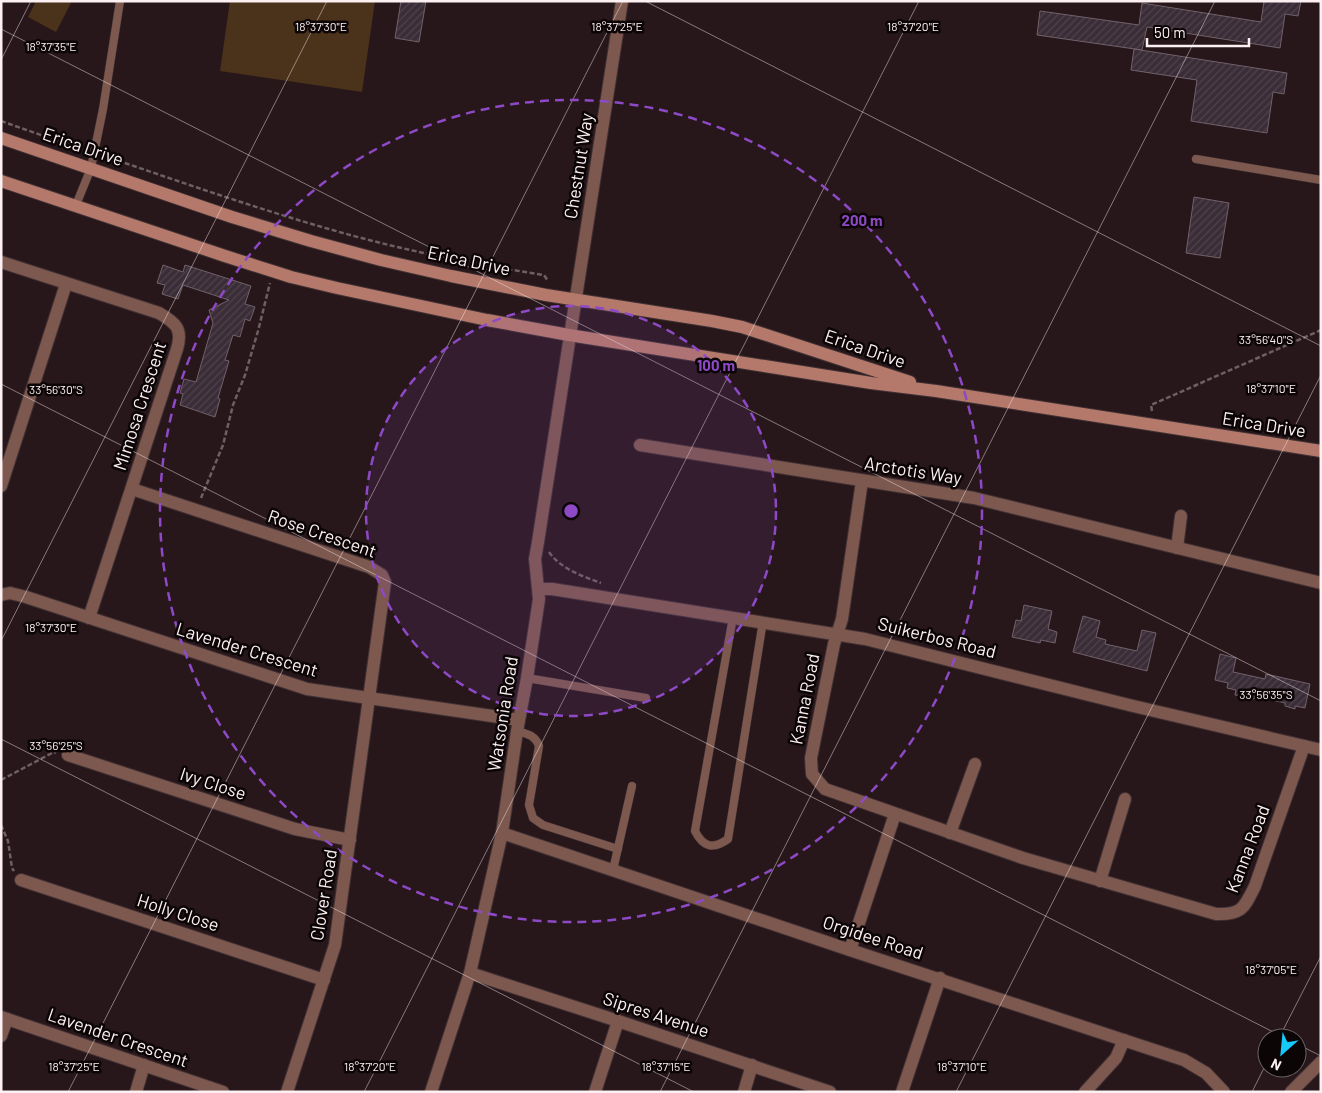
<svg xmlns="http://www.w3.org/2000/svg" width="1322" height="1093" font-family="Barlow,sans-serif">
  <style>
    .grass { fill: #4b321a }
    .building { fill: url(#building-hatch); stroke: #70616b }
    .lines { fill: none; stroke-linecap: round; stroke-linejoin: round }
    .service-casing { stroke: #413134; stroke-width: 9 }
    .minor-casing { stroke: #413134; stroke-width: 14 }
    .secondary-casing { stroke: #413134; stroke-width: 14 }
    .path { stroke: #6e5f62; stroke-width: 2.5; stroke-dasharray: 5 2.5; stroke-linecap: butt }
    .service { stroke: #7d584e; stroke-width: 8 }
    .minor { stroke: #7d584e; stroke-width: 12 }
    .secondary { stroke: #b4796a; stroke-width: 12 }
    .ticks { fill: none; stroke: #fcf0f2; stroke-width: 1; stroke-opacity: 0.45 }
    .ring { fill: none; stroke: #8e49c7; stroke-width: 2.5; stroke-dasharray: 9 6 }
    .labels { text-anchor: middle; stroke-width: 5; stroke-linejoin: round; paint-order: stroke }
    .street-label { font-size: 18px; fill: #fcf0f2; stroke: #0b0506 }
    .ticks-label { font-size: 12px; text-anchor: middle; fill: #fcf0f2; stroke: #0b0506; stroke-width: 5; stroke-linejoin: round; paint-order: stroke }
    .centre { fill: #8e49c7; stroke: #0b0506; stroke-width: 2.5 }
    .ring-label { font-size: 15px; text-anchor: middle; font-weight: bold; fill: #8e49c7; stroke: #0b0506; stroke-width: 5; stroke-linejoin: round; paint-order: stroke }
  </style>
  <defs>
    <pattern id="building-hatch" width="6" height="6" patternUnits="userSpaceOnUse" patternTransform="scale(1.25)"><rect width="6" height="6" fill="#3b2d37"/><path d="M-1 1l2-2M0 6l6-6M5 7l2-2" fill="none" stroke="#4e424b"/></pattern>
  </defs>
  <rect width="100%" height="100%" fill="#27171a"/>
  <g class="grass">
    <polygon points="36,1 72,1 56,32 28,17"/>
    <polygon points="230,1 375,1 362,92 220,71"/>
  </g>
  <g class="building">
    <polygon points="401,1 426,1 419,42 395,38"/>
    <polygon points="1264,1 1301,1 1298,16 1285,14 1280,48 1147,27 1142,50 1037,35 1040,11 1139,25 1142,3 1261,22"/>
    <polygon points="1134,49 1287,73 1284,94 1273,92 1267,133 1191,121 1197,80 1131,70"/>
    <polygon points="1194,197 1229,203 1220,258 1186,253"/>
    <polygon points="163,265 183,272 185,265 251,286 245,304 255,307 250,321 245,319 240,337 233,335 225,360 229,361 218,398 220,399 215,417 180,405 183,394 180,393 184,379 196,382 213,323 209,310 229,300 183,285 178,299 162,294 165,285 157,283"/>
    <polygon points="1024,605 1052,611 1048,629 1057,632 1055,643 1041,640 1040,643 1012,637 1016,620 1021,621"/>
    <polygon points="1083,616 1100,621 1096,637 1106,640 1105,644 1137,651 1142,630 1156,633 1147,671 1073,652"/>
    <polygon points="1220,654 1236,658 1233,672 1265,679 1266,674 1310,684 1305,708 1295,706 1295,709 1285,706 1285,703 1255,696 1254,699 1235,695 1236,690 1227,688 1228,683 1215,680"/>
  </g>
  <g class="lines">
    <g class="service-casing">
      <g id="service">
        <polyline points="1196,159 1321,180"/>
        <polyline points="76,205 91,168 103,109 120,1"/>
        <path d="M733 617 695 831C703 847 713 850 728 839L763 621"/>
        <polyline points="527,678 646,698"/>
        <path d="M517 731C527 734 535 735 539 746L529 805 533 818 543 825 618 849"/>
        <polyline points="613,870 632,786"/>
      </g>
    </g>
    <g class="minor-casing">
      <g id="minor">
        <path d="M1 262 159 313C176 323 183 329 177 349L89 618"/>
        <polyline points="640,445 974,498 1321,583"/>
        <path d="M862 481 842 619 834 644 811 758 812 774 825 789 1023 858 1216 914C1242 915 1244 908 1255 886L1304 746"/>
        <polyline points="1,486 66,284"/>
        <polyline points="132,489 369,567 382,575 385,582 335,945 287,1092"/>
        <polyline points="1177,548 1181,516"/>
        <polyline points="539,589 552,589 865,639 1129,705 1321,750"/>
        <polyline points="1,595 10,593 26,597 307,689 519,720"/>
        <polyline points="68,755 295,829 350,840"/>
        <polyline points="502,833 850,950 1184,1060 1206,1073 1224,1092"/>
        <polyline points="950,833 975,764"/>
        <polyline points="21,880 324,980"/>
        <polyline points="1100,881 1125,799"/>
        <polyline points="850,950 895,814"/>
        <polyline points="470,973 618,1021 830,1092"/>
        <polyline points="1,1017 223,1092"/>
        <polyline points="1,1036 7,1019"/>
        <polyline points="136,1092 144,1065"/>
        <polyline points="431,1092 470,973 502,833 517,731 527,678 539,599 535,559 538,542 622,1"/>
        <polyline points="595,1092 618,1021"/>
        <polyline points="744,1092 752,1065"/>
        <polyline points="902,1092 940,978"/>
        <polyline points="1085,1092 1116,1058 1124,1040"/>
        <polyline points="1291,1092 1321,1062"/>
      </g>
    </g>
    <g class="secondary-casing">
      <g id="secondary">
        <polyline points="1,138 232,217 311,241 381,260 451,276 546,295 712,321 742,327 910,382"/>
        <polyline points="1,181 225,256 291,277 337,288 487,320 569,335 871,383 936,391 1321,451"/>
      </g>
    </g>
    <g class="path">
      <polyline points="1,121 75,147 79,150"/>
      <path d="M110 161 122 162C204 190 285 218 369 240 427 255 486 266 544 275L548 281"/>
      <polyline points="1152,411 1151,405 1321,330"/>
      <polyline points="201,498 223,445 233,405 245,375 258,331 270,283"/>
      <path d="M549 552C561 569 582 576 601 583"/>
      <polyline points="1,780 54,752 56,753"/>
      <polyline points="1,825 8,841 12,868 14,871"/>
    </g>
    <use href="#service" class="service"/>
    <use href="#minor" class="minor"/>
    <use href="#secondary" class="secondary"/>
  </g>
  <path class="ticks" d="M645 1 1321 346M1 29 1321 701M1 60 31 1M1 384 1285 1038M1 641 327 1M1 739 694 1092M1279 1038 1321 956M1297 1044 1321 1056M68 1092 623 1M364 1092 919 1M660 1092 1215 1M956 1092 1321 375M1252 1092 1267 1062"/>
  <circle cx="571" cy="511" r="205" fill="#8e49c7" fill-opacity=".12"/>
  <g class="ring">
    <circle cx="571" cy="511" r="205"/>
    <circle cx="571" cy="511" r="411"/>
  </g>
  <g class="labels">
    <g class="street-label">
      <text transform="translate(83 147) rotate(19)" y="6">Erica Drive</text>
      <text transform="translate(579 166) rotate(-81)" y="6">Chestnut Way</text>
      <text transform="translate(469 261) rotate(12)" y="6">Erica Drive</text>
      <text transform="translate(865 349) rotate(19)" y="6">Erica Drive</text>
      <text transform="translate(140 406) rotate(-72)" y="6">Mimosa Crescent</text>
      <text transform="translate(1264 425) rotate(9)" y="6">Erica Drive</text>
      <text transform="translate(913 471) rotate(9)" y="6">Arctotis Way</text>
      <text transform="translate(322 534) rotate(19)" y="6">Rose Crescent</text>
      <text transform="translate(937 638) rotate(14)" y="6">Suikerbos Road</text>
      <text transform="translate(247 650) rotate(17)" y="6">Lavender Crescent</text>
      <text transform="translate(805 699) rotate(-79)" y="6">Kanna Road</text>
      <text transform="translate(503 714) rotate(-81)" y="6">Watsonia Road</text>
      <text transform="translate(213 784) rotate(18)" y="6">Ivy Close</text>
      <text transform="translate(1248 849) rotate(-69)" y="6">Kanna Road</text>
      <text transform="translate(324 895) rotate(-81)" y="6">Clover Road</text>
      <text transform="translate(178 913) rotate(18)" y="6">Holly Close</text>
      <text transform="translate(873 938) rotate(18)" y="6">Orgidee Road</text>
      <text transform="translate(656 1015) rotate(18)" y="6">Sipres Avenue</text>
      <text transform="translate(118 1038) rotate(19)" y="6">Lavender Crescent</text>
    </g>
  </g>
  <g class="ticks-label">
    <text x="321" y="31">18°37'30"E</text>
    <text x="617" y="31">18°37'25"E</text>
    <text x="913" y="31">18°37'20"E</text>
    <text x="51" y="51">18°37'35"E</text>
    <text x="1266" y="344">33°56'40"S</text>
    <text x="1271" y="393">18°37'10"E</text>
    <text x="56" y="394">33°56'30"S</text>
    <text x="51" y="632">18°37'30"E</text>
    <text x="1266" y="699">33°56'35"S</text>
    <text x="56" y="750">33°56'25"S</text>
    <text x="1271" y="974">18°37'05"E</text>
    <text x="74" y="1071">18°37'25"E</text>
    <text x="370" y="1071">18°37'20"E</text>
    <text x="666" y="1071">18°37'15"E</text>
    <text x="962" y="1071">18°37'10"E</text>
  </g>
  <circle cx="571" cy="511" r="8" class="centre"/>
  <g class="ring-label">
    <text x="862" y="226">200 m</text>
    <text x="716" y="371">100 m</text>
  </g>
  <rect width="1322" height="1093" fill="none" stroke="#fcf0f2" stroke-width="5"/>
  <g transform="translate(1282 1053) rotate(207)"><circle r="24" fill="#0b0506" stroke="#6b6364"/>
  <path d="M0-4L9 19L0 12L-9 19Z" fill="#15cafb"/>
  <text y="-8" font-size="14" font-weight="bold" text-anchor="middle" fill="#fcf0f2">N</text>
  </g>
  <path d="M1147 38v8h102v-8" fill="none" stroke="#fcf0f2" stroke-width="2.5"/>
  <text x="1154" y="38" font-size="15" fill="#fcf0f2" stroke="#0b0506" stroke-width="4" paint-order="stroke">50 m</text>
</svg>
